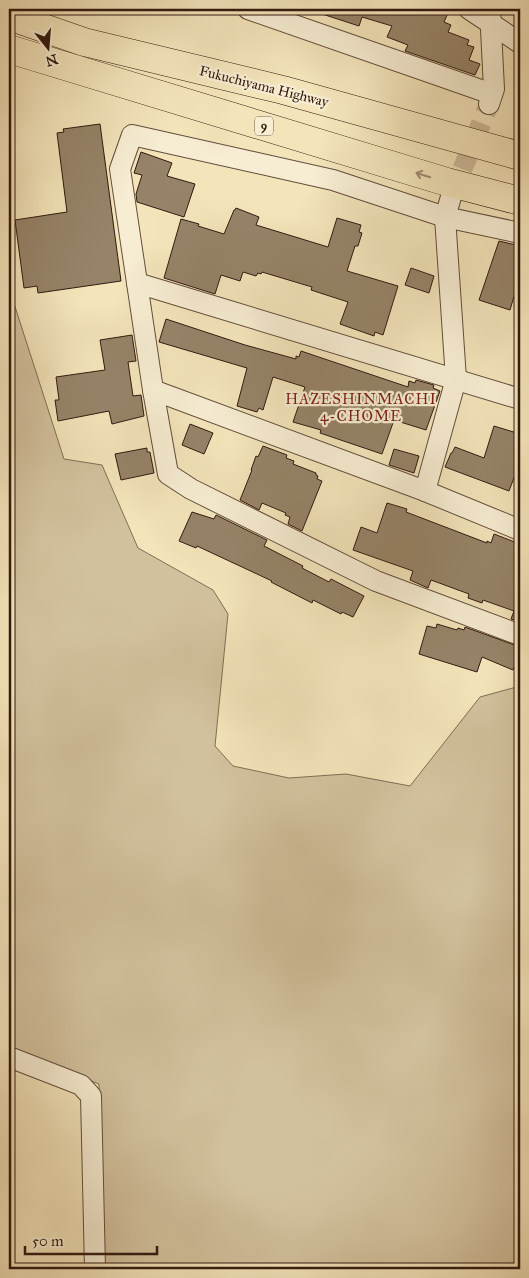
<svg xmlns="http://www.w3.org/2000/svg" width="529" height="1278" font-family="'IM FELL Great Primer',serif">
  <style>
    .green { fill: #d2c19d; stroke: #826d56 }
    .building { fill: #968368; stroke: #321910 }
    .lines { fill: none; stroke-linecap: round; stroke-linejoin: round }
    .street-tunnel { stroke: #ccbb98; stroke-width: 20; stroke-dasharray: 20 10; stroke-linecap: butt }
    .street-casing { stroke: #624c3a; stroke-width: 22 }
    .highway-casing { stroke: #321910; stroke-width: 29 }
    .street { stroke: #f7edd2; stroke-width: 20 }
    .highway { stroke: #f3e4ba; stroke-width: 28 }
    .oneway { stroke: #9c896e }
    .labels { text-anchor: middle; stroke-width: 4.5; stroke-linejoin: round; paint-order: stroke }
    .shield { fill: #f7edd2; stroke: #6d594a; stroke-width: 1 }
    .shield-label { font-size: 12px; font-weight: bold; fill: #321910 }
    .street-label { font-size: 14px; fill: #321910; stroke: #f7edd2 }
    .neighbourhood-label { font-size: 15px; letter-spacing: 1px; fill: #7a1f14; stroke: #f7edd2 }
  </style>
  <rect width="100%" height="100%" fill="#f3e4ba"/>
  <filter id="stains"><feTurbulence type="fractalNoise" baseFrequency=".004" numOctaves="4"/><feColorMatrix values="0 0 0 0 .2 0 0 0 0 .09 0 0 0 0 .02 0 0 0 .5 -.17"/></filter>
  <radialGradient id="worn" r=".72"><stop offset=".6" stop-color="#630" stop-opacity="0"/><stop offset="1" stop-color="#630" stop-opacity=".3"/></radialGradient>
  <polygon class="green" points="9,288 64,459 102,465 138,548 213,590 228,614 215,746 233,766 289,778 346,774 410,786 480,697 520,686 520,1269 102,1269 99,1084 9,1049"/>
  <g class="building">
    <polygon points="316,9 438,9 448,13 444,22 451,25 448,32 469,40 467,45 474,47 469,60 480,64 475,75 405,51 408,45 387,37 392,26 362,17 359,26 316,12"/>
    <polygon points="100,124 121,281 38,293 37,286 24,288 15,220 67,212 57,133 64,132 63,129"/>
    <polygon points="141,152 172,163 167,176 195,184 184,217 137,202 136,194 142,175 134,173"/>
    <polygon points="236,208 259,217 256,225 328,247 337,218 361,225 359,232 362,233 358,246 355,246 347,271 398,286 383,335 375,332 374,336 340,324 348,302 311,290 312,287 262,272 261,274 258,273 256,276 243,272 240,281 221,275 215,294 164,278 181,219 199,224 198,226 224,234 234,210 235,210"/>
    <polygon points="499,241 520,246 520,276 510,310 479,300"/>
    <polygon points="411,268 434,276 429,293 405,285"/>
    <polygon points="166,319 245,345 296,359 296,356 299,357 301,351 408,387 409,381 415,383 416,380 434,385 433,388 440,391 426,430 394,420 382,454 320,433 321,430 293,422 305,387 273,377 263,410 259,408 257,412 237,406 247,368 159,342"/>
    <polygon points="132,335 136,361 128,362 133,396 141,395 144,416 112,424 109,411 58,421 55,400 59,400 56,377 105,370 100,340"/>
    <polygon points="190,424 213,433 204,454 182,445"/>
    <polygon points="494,426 520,434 520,462 509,491 445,467 451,453 452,453 455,447 484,458"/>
    <polygon points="263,446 287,455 286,458 294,461 293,464 316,473 316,475 318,476 317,479 322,481 302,531 288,524 290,517 285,515 286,513 262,503 259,510 240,500 252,470 251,470 256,456 258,457"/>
    <polygon points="147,448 147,452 150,452 154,473 121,480 115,454"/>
    <polygon points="394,449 419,456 414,473 389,465"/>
    <polygon points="387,503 407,509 406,512 487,543 487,541 491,543 494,534 520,544 520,622 511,619 514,611 483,600 482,603 468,598 469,594 431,580 428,588 410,580 413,571 353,550 361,527 377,533"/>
    <polygon points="192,512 214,519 216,515 267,540 264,546 303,566 302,568 329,582 331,579 364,596 353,617 342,612 341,614 313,600 312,603 271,582 272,581 197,546 196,548 179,541"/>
    <polygon points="437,624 457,630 458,628 464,630 465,627 520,647 520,652 513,670 482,657 477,672 419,654 427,626 436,628"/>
  </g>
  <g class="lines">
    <polyline class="street-tunnel" points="451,197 489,104"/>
    <g class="street-casing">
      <g id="street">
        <polyline points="248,9 492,94"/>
        <polyline points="469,9 520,43"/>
        <polyline points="489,104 494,89 490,9"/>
        <polyline points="520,233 445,217 333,180 132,135 120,169 153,390 168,474 191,489 376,581 520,635"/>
        <polyline points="137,283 520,399"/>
        <polyline points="153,390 425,491 520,530"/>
        <polyline points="425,491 456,379 445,217 451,197"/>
        <polyline points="9,1057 81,1085 91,1096 95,1269"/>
      </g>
    </g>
    <g class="highway-casing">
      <g id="highway">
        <polyline points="9,16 84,42 283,90 520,156"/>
        <polyline points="9,49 447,182 520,201"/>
      </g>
    </g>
    <use href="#street" class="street"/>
    <use href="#highway" class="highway"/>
  </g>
  <defs><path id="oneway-shaft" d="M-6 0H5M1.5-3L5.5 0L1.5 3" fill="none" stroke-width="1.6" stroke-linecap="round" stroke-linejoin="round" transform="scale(1.25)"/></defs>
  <use class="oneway" href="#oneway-shaft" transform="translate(423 175) rotate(-163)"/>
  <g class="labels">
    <rect class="shield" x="255" y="116.5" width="18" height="19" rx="4"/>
    <g class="shield-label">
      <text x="264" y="130">9</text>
    </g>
    <g class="street-label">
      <text transform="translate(264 86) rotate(14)" y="5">Fukuchiyama Highway</text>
    </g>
    <g class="neighbourhood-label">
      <text x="361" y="404">HAZESHINMACHI<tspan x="361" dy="17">4-CHOME</tspan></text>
    </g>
  </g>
  <rect width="529" height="1278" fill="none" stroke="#f3e4ba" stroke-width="30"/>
  <rect x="10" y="10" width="509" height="1258" fill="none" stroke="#321910" stroke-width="2.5"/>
  <rect x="15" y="15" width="499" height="1248" fill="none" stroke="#321910"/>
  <g transform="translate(48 48) rotate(163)" stroke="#f7edd2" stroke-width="4" paint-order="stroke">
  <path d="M0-4L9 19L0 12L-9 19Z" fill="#321910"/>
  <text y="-8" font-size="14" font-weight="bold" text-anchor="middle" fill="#321910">N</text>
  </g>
  <path d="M25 1246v8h132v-8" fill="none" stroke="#321910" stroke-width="2.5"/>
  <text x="32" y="1246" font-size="15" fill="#321910" stroke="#f7edd2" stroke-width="4" paint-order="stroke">50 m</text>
  <rect width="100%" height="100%" filter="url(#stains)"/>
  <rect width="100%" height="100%" fill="url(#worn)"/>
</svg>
